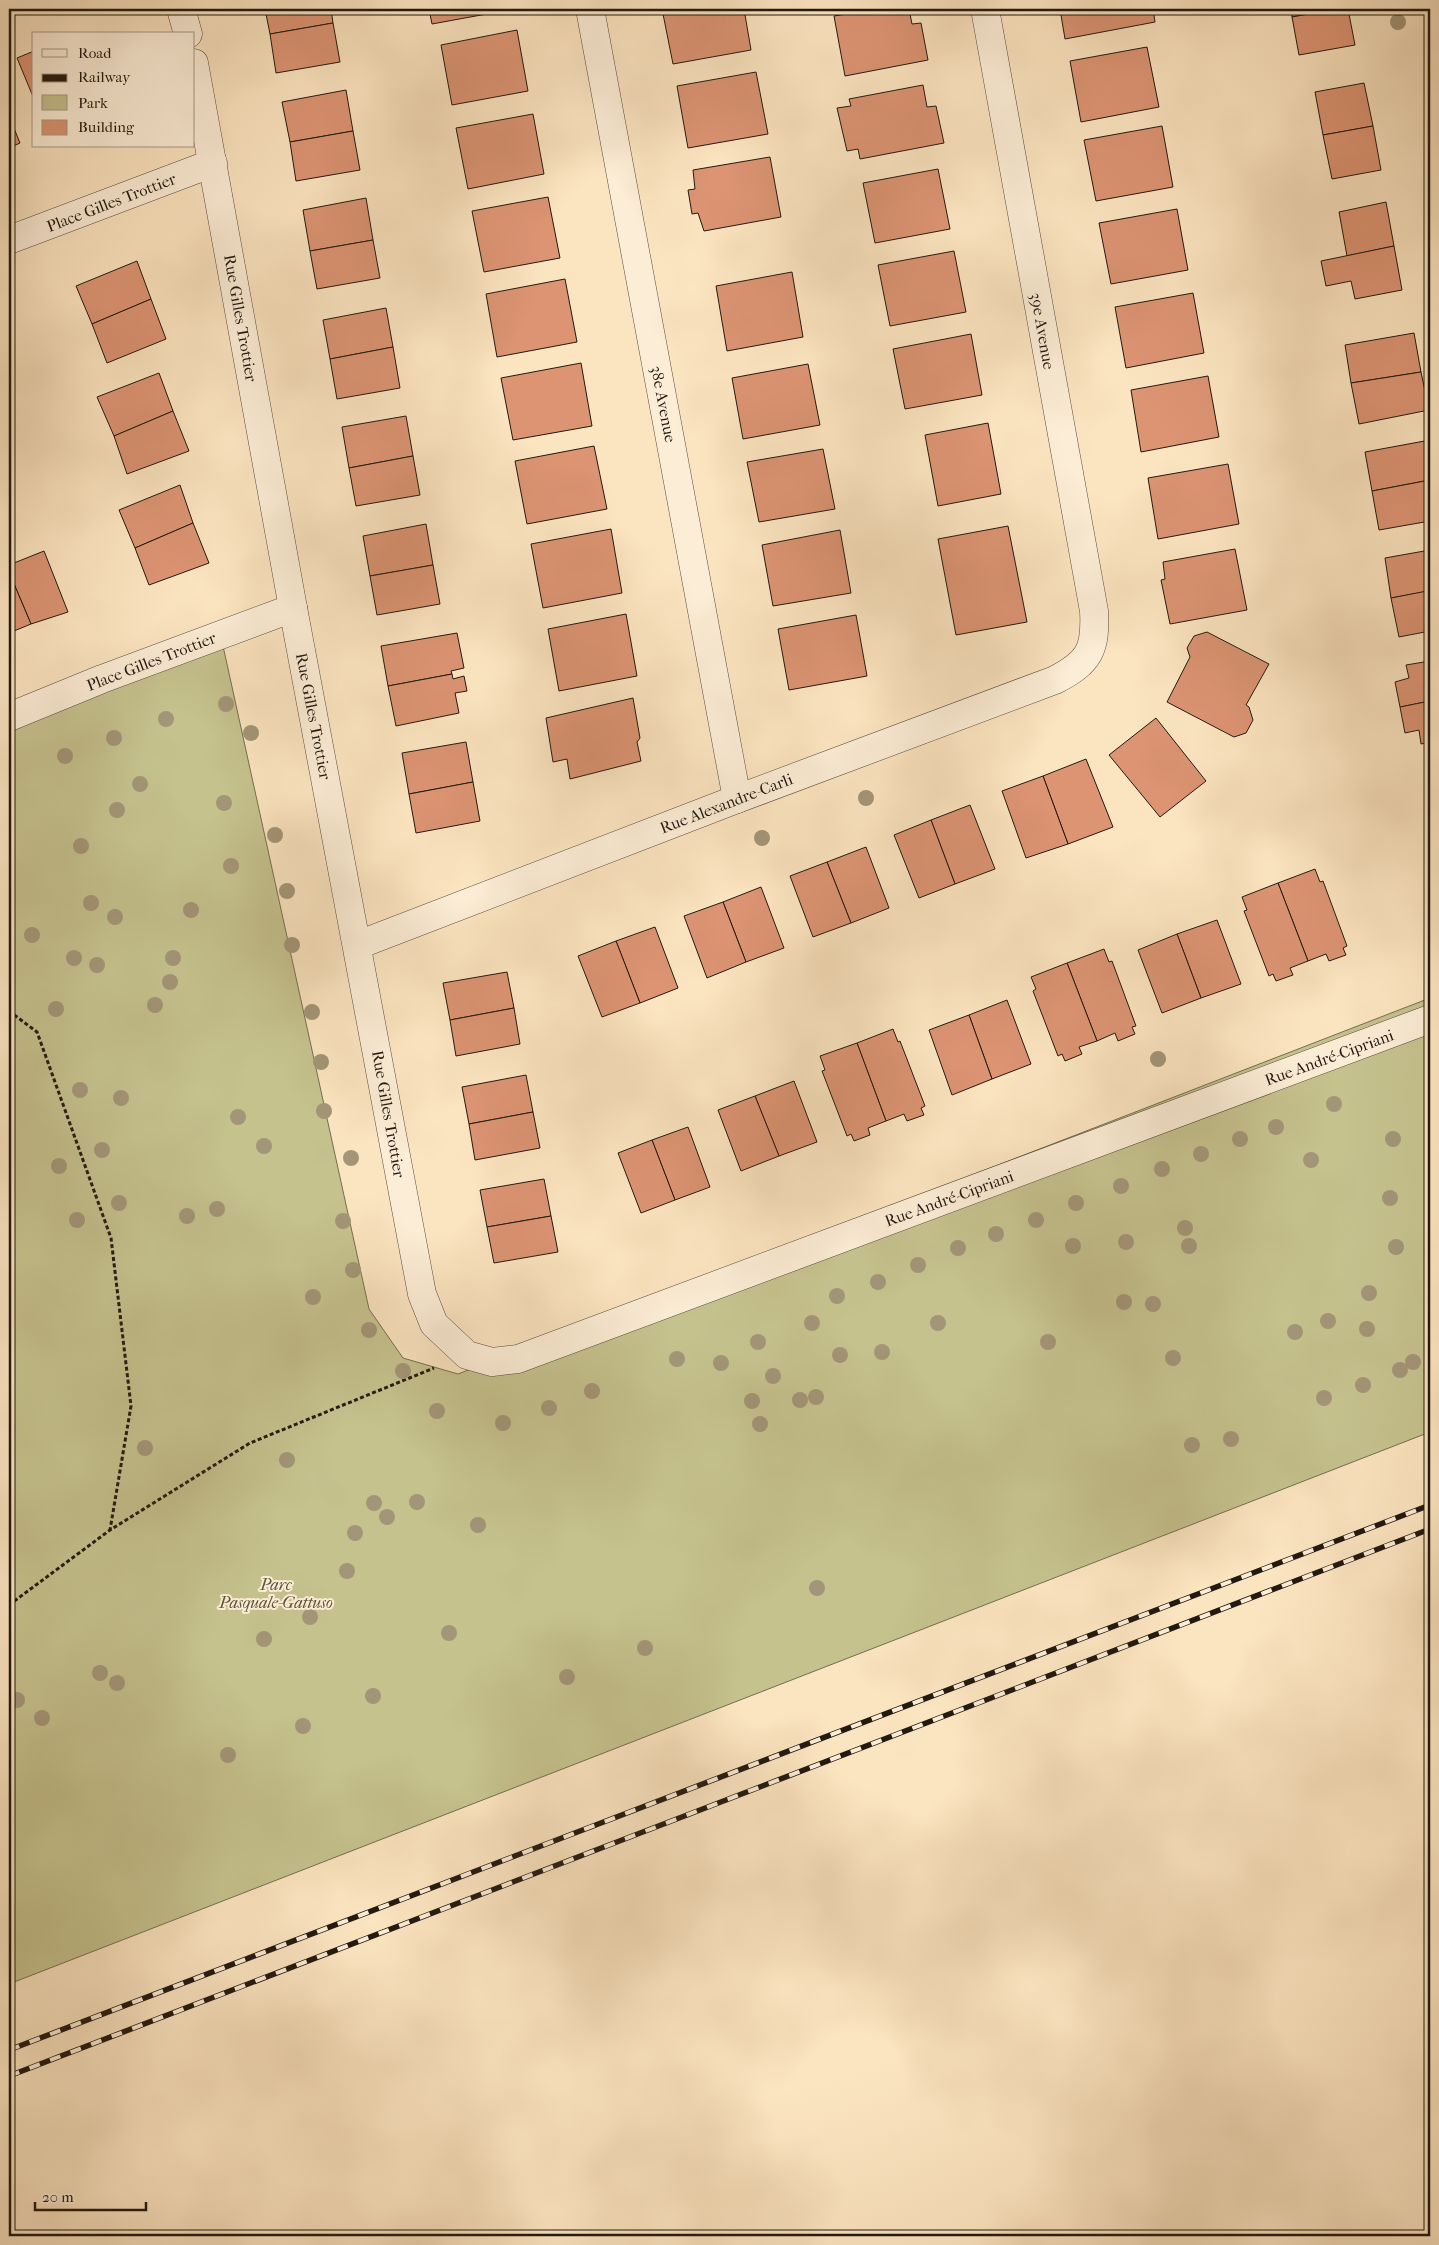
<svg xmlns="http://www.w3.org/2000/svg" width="1439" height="2245" font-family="'IM FELL French Canon',serif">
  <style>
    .green { fill: #c5c28e; stroke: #746e4f }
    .building { fill: #dc9473; stroke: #221910 }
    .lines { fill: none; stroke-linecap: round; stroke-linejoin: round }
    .minor-casing { stroke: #584c3c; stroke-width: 29 }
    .path { stroke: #221910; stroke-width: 3; stroke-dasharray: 4 2.5; stroke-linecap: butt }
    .minor { stroke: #fcedd6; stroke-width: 28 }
    .rail-casing { stroke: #221910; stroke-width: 5.5 }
    .rail { stroke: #fcedd6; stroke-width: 4; stroke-dasharray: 11; stroke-linecap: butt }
    .tree { fill: #a39577 }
    .labels { text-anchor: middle; stroke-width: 4; stroke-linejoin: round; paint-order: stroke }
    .street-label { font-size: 16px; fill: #221910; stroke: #fcedd6 }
    .park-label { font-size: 16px; font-style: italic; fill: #5b543c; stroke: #fcedd6 }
  </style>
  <rect width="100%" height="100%" fill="#fbe4c0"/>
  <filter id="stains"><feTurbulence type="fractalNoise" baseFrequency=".004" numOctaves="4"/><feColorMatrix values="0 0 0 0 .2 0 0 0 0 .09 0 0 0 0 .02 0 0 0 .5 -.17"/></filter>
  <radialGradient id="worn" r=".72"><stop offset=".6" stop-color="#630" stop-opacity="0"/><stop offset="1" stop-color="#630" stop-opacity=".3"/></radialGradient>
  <polygon class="green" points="223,646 369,1309 403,1358 458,1374 1430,998 1430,1432 9,1984 9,730"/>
  <g class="building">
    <polygon points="265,9 331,9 333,23 270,34"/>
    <polygon points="429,9 514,9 432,24"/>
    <polygon points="662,9 744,9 751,50 673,64"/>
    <polygon points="876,9 909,9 912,24 921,23 928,60 845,76 834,16"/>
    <polygon points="1060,9 1153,9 1155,22 1065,39"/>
    <polygon points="1291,9 1336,9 1292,17"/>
    <polygon points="1336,9 1348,9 1355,45 1299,55 1292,17"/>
    <polygon points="333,23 340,62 276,73 270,34"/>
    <polygon points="517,30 528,91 452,105 441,45"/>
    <polygon points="1147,47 1159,107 1081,122 1070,61"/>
    <polygon points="34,51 34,99 17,58"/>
    <polygon points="756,72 768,134 688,148 677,86"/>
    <polygon points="1364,83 1373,126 1323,135 1315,92"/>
    <polygon points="923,85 927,107 936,106 944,143 860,159 858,149 847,151 837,108 851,106 849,99"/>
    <polygon points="346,90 353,131 290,142 282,102"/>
    <polygon points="533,114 544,174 468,189 456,128"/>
    <polygon points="9,116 20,143 9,148"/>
    <polygon points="1162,126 1173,187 1096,201 1084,140"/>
    <polygon points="1373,126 1381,170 1332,179 1323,135"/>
    <polygon points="353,131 360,170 296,181 290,142"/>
    <polygon points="770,157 781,217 704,231 698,213 692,214 688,190 695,189 693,170"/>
    <polygon points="938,169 950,229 875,243 863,183"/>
    <polygon points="548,197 560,258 484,272 472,211"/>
    <polygon points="366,198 373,240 310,251 303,210"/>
    <polygon points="1386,202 1394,246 1347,256 1339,212"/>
    <polygon points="1177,209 1188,270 1111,284 1099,223"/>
    <polygon points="373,240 380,278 317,289 310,251"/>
    <polygon points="1394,246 1402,290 1355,299 1351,281 1326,286 1321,261"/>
    <polygon points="954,251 966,312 890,326 878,265"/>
    <polygon points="137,261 151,299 92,324 76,286"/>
    <polygon points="792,272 803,337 727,351 716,286"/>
    <polygon points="565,279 577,342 497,357 486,294"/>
    <polygon points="1193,293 1204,353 1126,368 1115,307"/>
    <polygon points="151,299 166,339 107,363 92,324"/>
    <polygon points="386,308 393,347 330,359 323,320"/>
    <polygon points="1414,333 1421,372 1351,383 1345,345"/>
    <polygon points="971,334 982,395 905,409 893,349"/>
    <polygon points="393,347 400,388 337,399 330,359"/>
    <polygon points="581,363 592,426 513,440 501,378"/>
    <polygon points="808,364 820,425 743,439 732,378"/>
    <polygon points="1421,372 1429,410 1359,424 1351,383"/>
    <polygon points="159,373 173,411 114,436 97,397"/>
    <polygon points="1208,376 1219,437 1141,452 1131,390"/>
    <polygon points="173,411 189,451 127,474 114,436"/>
    <polygon points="406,416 413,456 349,468 342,427"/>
    <polygon points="988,423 1001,494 938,506 925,435"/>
    <polygon points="1430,440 1430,480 1372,491 1365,452"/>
    <polygon points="594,446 607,509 527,524 515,461"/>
    <polygon points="823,449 835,509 759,522 747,462"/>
    <polygon points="413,456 420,495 356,506 349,468"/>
    <polygon points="1228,464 1239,524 1158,539 1148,478"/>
    <polygon points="1430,480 1430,521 1379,530 1372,491"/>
    <polygon points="180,485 193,523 135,548 119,510"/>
    <polygon points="193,523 209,563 149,585 135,548"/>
    <polygon points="426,524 433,565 370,576 363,536"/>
    <polygon points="1008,526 1027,622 956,635 938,539"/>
    <polygon points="611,529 622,593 543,608 531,544"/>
    <polygon points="840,530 851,593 773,606 762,545"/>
    <polygon points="1235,549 1247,610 1170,624 1161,580 1165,579 1163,562"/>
    <polygon points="1430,550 1430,591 1391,598 1385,558"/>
    <polygon points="44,551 68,612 31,624 9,572 9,565"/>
    <polygon points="433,565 440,604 377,615 370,576"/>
    <polygon points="9,572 31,624 9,633"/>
    <polygon points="1427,591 1430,591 1430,631 1399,637 1391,598"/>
    <polygon points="626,614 637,676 559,691 548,629"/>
    <polygon points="856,615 867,676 789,690 778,629"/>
    <polygon points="1207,632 1269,664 1246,705 1249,707 1253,720 1246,733 1234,737 1167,702 1190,657 1187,648 1194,636"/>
    <polygon points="457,633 464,668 451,671 452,674 388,686 381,646"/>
    <polygon points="1430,661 1430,701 1400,707 1395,682 1409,678 1406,665"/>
    <polygon points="452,674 453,679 464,676 467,691 455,693 459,713 396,726 388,686"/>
    <polygon points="633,698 640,738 637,742 641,761 570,779 567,759 553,762 546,718"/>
    <polygon points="1430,701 1430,742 1421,744 1419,730 1405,733 1400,707"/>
    <polygon points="1156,718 1206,781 1160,817 1109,755"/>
    <polygon points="466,742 473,782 409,794 402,753"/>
    <polygon points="1086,759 1113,827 1068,844 1043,776"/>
    <polygon points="1043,776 1068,844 1026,858 1002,791"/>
    <polygon points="473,782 480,821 416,833 409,794"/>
    <polygon points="970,805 995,869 955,884 931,820"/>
    <polygon points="931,820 955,884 919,898 894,835"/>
    <polygon points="866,847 889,908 851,923 827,862"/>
    <polygon points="827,862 851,923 813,937 790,876"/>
    <polygon points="1315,869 1320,882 1323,881 1347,946 1343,948 1346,955 1329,961 1326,954 1308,961 1278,883"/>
    <polygon points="1278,883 1308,961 1290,968 1293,975 1276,981 1273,974 1269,976 1244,911 1247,910 1242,897"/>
    <polygon points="761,887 784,948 746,962 723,902"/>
    <polygon points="723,902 746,962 707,978 684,916"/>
    <polygon points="1217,920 1241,984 1201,998 1177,934"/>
    <polygon points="655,927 678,988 640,1003 616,941"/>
    <polygon points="1177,934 1201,998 1162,1013 1138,950"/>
    <polygon points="616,941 640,1003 602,1017 578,956"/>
    <polygon points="1104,949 1109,962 1112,961 1136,1026 1132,1027 1135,1034 1118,1041 1115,1033 1097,1041 1067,963"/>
    <polygon points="1067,963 1097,1041 1079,1047 1082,1054 1065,1061 1062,1054 1058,1056 1033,991 1036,989 1031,977"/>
    <polygon points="507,972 514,1008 450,1020 443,983"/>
    <polygon points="1007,1000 1031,1064 992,1079 969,1015"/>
    <polygon points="514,1008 520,1044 456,1056 450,1020"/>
    <polygon points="969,1015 992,1079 952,1095 929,1030"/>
    <polygon points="893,1029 898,1042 900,1041 925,1106 921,1108 924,1115 907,1121 904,1114 886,1121 857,1043"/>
    <polygon points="857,1043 886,1121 868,1128 870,1135 854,1141 851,1134 847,1136 822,1071 825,1070 820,1056"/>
    <polygon points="526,1075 533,1112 469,1124 462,1087"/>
    <polygon points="794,1081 817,1142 779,1156 755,1096"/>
    <polygon points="755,1096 779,1156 741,1171 718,1110"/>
    <polygon points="533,1112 540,1148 475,1160 469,1124"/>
    <polygon points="688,1127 710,1187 675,1200 652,1140"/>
    <polygon points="652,1140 675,1200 641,1213 618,1153"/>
    <polygon points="544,1179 551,1216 487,1227 480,1190"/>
    <polygon points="551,1216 558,1252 494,1263 487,1227"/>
  </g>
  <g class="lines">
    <g class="minor-casing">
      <g id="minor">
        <polyline points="181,9 188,34"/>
        <polyline points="590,9 737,799"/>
        <polyline points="194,63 293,608 422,1294 434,1324 467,1355 492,1362 518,1359 1430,1019"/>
        <polyline points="9,240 213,163"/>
        <polyline points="9,717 102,679 293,608"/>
        <path d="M358 945 737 799 1055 680C1090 662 1096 649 1094 611L985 9"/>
      </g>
    </g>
    <g class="path">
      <polyline points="9,1011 37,1032 111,1238 131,1406 110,1530"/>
      <polyline points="9,1605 110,1530 250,1443 434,1368"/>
    </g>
    <use href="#minor" class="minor"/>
    <g class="rail-casing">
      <g id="rail">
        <polyline points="9,2050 1430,1505"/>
        <polyline points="9,2076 1430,1529"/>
      </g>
    </g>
    <use href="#rail" class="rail"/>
  </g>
  <g class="tree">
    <circle cx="1398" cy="22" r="8"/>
    <circle cx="226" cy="704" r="8"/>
    <circle cx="166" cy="719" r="8"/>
    <circle cx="251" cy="733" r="8"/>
    <circle cx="114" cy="738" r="8"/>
    <circle cx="65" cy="756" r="8"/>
    <circle cx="140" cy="784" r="8"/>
    <circle cx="866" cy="798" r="8"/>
    <circle cx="224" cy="803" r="8"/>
    <circle cx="117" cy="810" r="8"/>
    <circle cx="275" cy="835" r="8"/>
    <circle cx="762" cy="838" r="8"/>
    <circle cx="81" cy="846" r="8"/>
    <circle cx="231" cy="866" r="8"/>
    <circle cx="287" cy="891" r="8"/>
    <circle cx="91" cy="903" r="8"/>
    <circle cx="191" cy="910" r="8"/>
    <circle cx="115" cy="917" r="8"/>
    <circle cx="32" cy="935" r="8"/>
    <circle cx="292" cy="945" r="8"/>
    <circle cx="74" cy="958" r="8"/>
    <circle cx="173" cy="958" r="8"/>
    <circle cx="97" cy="965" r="8"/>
    <circle cx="170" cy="982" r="8"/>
    <circle cx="155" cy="1005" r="8"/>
    <circle cx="56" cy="1009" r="8"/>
    <circle cx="312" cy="1012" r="8"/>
    <circle cx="1158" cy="1059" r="8"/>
    <circle cx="321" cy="1062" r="8"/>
    <circle cx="80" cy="1090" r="8"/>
    <circle cx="121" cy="1098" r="8"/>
    <circle cx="1334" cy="1104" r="8"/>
    <circle cx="324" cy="1111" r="8"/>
    <circle cx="238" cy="1117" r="8"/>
    <circle cx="1276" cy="1127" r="8"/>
    <circle cx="1240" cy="1139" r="8"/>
    <circle cx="1393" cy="1139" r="8"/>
    <circle cx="264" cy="1146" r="8"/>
    <circle cx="102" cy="1150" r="8"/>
    <circle cx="1201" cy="1154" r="8"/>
    <circle cx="351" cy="1158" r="8"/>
    <circle cx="1311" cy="1160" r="8"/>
    <circle cx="59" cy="1166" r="8"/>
    <circle cx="1162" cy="1169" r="8"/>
    <circle cx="1121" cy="1186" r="8"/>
    <circle cx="1390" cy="1198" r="8"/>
    <circle cx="119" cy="1203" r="8"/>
    <circle cx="1076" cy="1203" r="8"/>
    <circle cx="217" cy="1209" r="8"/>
    <circle cx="187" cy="1216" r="8"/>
    <circle cx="77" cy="1220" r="8"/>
    <circle cx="1036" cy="1220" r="8"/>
    <circle cx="343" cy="1221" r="8"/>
    <circle cx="1185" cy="1228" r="8"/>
    <circle cx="996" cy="1234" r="8"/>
    <circle cx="1126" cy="1242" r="8"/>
    <circle cx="1073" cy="1246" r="8"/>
    <circle cx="1189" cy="1246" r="8"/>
    <circle cx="1396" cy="1247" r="8"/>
    <circle cx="958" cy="1248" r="8"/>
    <circle cx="918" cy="1265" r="8"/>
    <circle cx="353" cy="1270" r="8"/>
    <circle cx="878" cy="1282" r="8"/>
    <circle cx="1369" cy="1293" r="8"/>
    <circle cx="837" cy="1296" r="8"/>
    <circle cx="313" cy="1297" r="8"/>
    <circle cx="1124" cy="1302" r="8"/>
    <circle cx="1153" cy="1304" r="8"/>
    <circle cx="1328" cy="1321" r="8"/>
    <circle cx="812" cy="1323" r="8"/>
    <circle cx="938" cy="1323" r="8"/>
    <circle cx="1367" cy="1329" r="8"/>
    <circle cx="369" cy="1330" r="8"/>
    <circle cx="1295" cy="1332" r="8"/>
    <circle cx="758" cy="1342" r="8"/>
    <circle cx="1048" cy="1342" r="8"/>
    <circle cx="882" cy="1352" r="8"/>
    <circle cx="840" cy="1355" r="8"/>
    <circle cx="1173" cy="1358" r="8"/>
    <circle cx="677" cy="1359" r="8"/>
    <circle cx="1413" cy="1362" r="8"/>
    <circle cx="721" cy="1363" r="8"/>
    <circle cx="1400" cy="1370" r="8"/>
    <circle cx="403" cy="1371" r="8"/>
    <circle cx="773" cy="1376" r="8"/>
    <circle cx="1363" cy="1385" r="8"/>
    <circle cx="592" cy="1391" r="8"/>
    <circle cx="816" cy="1397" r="8"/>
    <circle cx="1324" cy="1398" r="8"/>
    <circle cx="800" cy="1400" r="8"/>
    <circle cx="752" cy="1401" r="8"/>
    <circle cx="549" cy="1408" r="8"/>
    <circle cx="437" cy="1411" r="8"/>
    <circle cx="503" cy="1423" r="8"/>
    <circle cx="760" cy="1424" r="8"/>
    <circle cx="1231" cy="1439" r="8"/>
    <circle cx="1192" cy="1445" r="8"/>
    <circle cx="145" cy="1448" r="8"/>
    <circle cx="287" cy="1460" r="8"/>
    <circle cx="417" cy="1502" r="8"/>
    <circle cx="374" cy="1503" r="8"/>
    <circle cx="387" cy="1517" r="8"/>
    <circle cx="478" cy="1525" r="8"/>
    <circle cx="355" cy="1533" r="8"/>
    <circle cx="347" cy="1571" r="8"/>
    <circle cx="817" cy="1588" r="8"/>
    <circle cx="310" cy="1617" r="8"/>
    <circle cx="449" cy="1633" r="8"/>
    <circle cx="264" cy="1639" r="8"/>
    <circle cx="645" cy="1648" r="8"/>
    <circle cx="100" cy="1673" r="8"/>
    <circle cx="567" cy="1677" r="8"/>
    <circle cx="117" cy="1683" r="8"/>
    <circle cx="373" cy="1696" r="8"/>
    <circle cx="17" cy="1700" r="8"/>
    <circle cx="42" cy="1718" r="8"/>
    <circle cx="303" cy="1726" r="8"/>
    <circle cx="228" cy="1755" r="8"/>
  </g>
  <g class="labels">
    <g class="street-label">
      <text transform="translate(111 202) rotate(-21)" y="6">Place Gilles Trottier</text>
      <text transform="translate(241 318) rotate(80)" y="6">Rue Gilles Trottier</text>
      <text transform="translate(1043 331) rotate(80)" y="6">39e Avenue</text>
      <text transform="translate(664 404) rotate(79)" y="6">38e Avenue</text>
      <text transform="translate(151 661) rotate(-21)" y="6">Place Gilles Trottier</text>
      <text transform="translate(314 716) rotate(79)" y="6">Rue Gilles Trottier</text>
      <text transform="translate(726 803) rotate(-21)" y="6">Rue Alexandre-Carli</text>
      <text transform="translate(1329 1057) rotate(-20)" y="6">Rue André-Cipriani</text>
      <text transform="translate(389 1114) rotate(80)" y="6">Rue Gilles Trottier</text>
      <text transform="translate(949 1198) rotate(-20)" y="6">Rue André-Cipriani</text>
    </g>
    <g class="park-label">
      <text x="276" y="1590">Parc<tspan x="276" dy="18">Pasquale-Gattuso</tspan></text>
    </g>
  </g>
  <rect width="1439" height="2245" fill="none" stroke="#fbe4c0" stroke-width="30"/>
  <rect x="10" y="10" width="1419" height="2225" fill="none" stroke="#221910" stroke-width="2.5"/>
  <rect x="15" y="15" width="1409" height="2215" fill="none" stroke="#221910"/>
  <rect x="32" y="32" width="162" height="115" fill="#fcedd6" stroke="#a59887"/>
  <rect x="42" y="49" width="25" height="8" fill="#fcedd6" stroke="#a59887"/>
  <text x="78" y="58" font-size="15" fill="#221910">Road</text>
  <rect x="42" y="74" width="25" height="8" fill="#221910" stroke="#a59887"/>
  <text x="78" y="82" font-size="15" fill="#221910">Railway</text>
  <rect x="42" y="95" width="25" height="15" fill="#c5c28e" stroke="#a59887"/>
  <text x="78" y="108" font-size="15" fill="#221910">Park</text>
  <rect x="42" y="120" width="25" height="15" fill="#dc9473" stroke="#a59887"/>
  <text x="78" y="132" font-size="15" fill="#221910">Building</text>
  <path d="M35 2202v8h111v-8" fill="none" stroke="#221910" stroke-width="2.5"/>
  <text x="42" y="2202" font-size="15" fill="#221910" stroke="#fcedd6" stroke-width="4" paint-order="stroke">20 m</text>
  <rect width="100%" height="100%" filter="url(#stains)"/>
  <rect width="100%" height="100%" fill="url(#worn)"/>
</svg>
